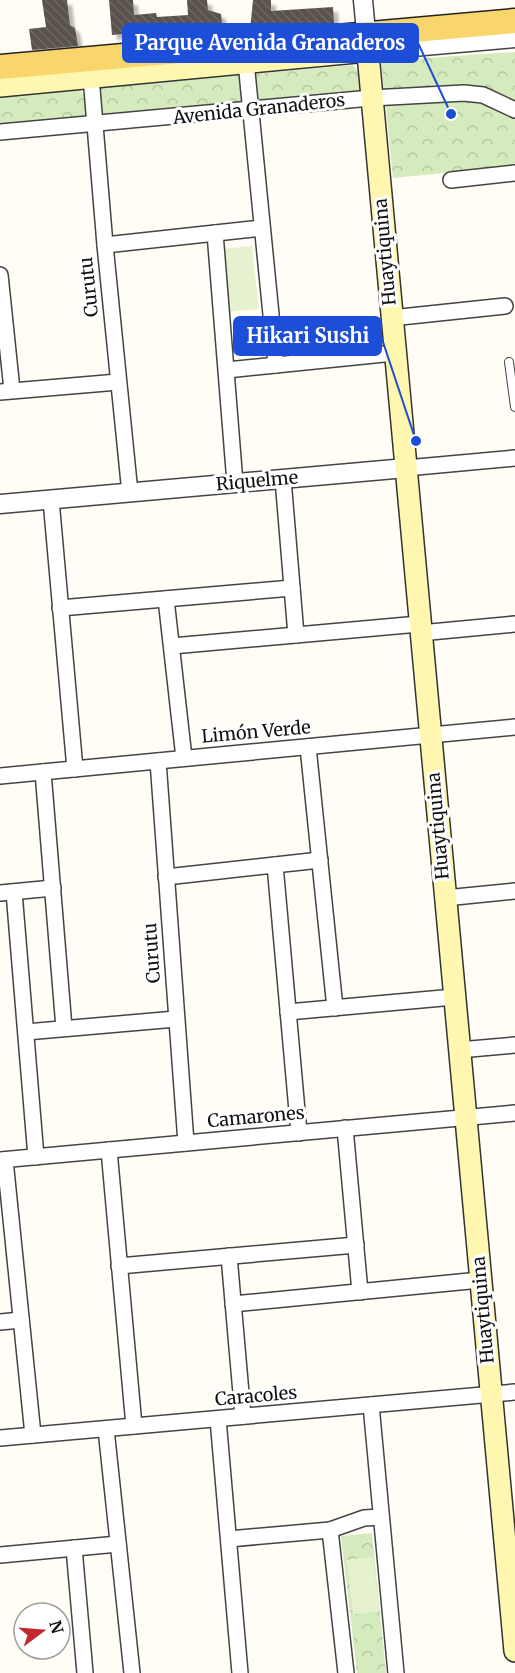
<svg xmlns="http://www.w3.org/2000/svg" width="515" height="1673" font-family="Merriweather,serif">
  <style>
    .park { fill: url(#park-crowns) }
    .pitch { fill: #e6f2cf }
    .building { fill: url(#building-back-hatch); filter: url(#shadow) }
    .lines { fill: none; stroke-linecap: round; stroke-linejoin: round }
    .service-casing { stroke: #444; stroke-width: 10 }
    .minor-casing { stroke: #444; stroke-width: 18 }
    .tertiary-casing { stroke: #444; stroke-width: 21 }
    .secondary-casing { stroke: #333; stroke-width: 24 }
    .primary-casing { stroke: #222; stroke-width: 27 }
    .service { stroke: #fff; stroke-width: 8 }
    .minor { stroke: #fff; stroke-width: 15 }
    .tertiary { stroke: #fff; stroke-width: 18 }
    .secondary { stroke: #fff6b0; stroke-width: 21 }
    .primary { stroke: #f9d66b; stroke-width: 24 }
    .labels { text-anchor: middle; stroke-width: 6; stroke-linejoin: round; paint-order: stroke }
    .street-label { font-size: 18px; fill: #111; stroke: #fff }
    .leader { fill: none; stroke: #1d4ed8; stroke-width: 2 }
    .callout-dot { fill: #1d4ed8; stroke: #fff; stroke-width: 2 }
    .callout { fill: #1d4ed8; stroke: #1d4ed8; stroke-width: 2 }
    .callout-label { font-size: 20px; text-anchor: middle; font-weight: bold; fill: #fff }
  </style>
  <defs>
    <pattern id="park-crowns" width="20" height="18" patternUnits="userSpaceOnUse" patternTransform="scale(1.5)"><rect width="20" height="18" fill="#d5ebbd"/><path d="M2 6a3 3 0 1 1 6 0M12 15a3 3 0 1 1 6 0" fill="none" stroke="#b6c8a1"/></pattern>
    <pattern id="building-back-hatch" width="6" height="6" patternUnits="userSpaceOnUse" patternTransform="scale(1.5)"><rect width="6" height="6" fill="#5a524d"/><path d="M-1 5l2 2M0 0l6 6M5-1l2 2" fill="none" stroke="#6d6662"/></pattern>
    <filter id="shadow"><feDropShadow dx="5" dy="5" stdDeviation="1.5" flood-color="#0004"/></filter>
  </defs>
  <rect width="100%" height="100%" fill="#fffdf5"/>
  <g class="park">
    <polygon points="515,52 515,166 393,178 381,61"/>
    <polygon points="353,65 359,73 360,94 105,119 97,98 99,88"/>
    <polygon points="80,90 87,100 89,115 85,122 0,128 0,97"/>
    <polygon points="372,1533 386,1673 357,1673 341,1536"/>
  </g>
  <g class="pitch">
    <polygon points="252,246 259,309 229,312 222,249"/>
    <polygon points="373,1557 379,1611 353,1614 347,1560"/>
  </g>
  <g class="building">
    <polygon points="42,0 67,0 70,25 75,28 78,46 32,50 29,29 46,27"/>
    <polygon points="109,0 133,0 134,15 156,13 157,17 188,15 187,0 207,0 208,10 221,14 223,32 171,36 170,30 112,35"/>
    <polygon points="253,0 271,0 271,11 333,7 334,23 250,30"/>
  </g>
  <g class="lines">
    <g class="service-casing">
      <polyline id="service" points="509,362 515,407"/>
    </g>
    <g class="minor-casing">
      <g id="minor">
        <polyline points="246,62 276,365"/>
        <polyline points="91,77 105,245 130,493"/>
        <polyline points="0,132 371,98 464,93 483,95 515,110"/>
        <polyline points="451,180 515,173"/>
        <polyline points="215,233 235,483"/>
        <polyline points="105,245 262,228"/>
        <polyline points="0,275 12,390"/>
        <polyline points="391,318 505,306"/>
        <polyline points="227,370 394,353"/>
        <polyline points="0,392 118,382"/>
        <polyline points="406,468 515,458"/>
        <polyline points="283,479 296,635"/>
        <polyline points="51,500 75,769"/>
        <polyline points="166,599 184,758"/>
        <polyline points="60,608 292,588"/>
        <polyline points="420,633 515,624"/>
        <polyline points="172,646 419,624"/>
        <polyline points="308,747 335,1008"/>
        <polyline points="158,761 186,1143"/>
        <polyline points="43,772 64,1028"/>
        <polyline points="0,776 515,727"/>
        <polyline points="275,865 299,1133"/>
        <polyline points="166,877 320,860"/>
        <polyline points="14,892 36,1157"/>
        <polyline points="0,893 53,888"/>
        <polyline points="445,898 515,891"/>
        <polyline points="288,1012 454,997"/>
        <polyline points="26,1032 176,1019"/>
        <polyline points="459,1050 515,1045"/>
        <polyline points="345,1128 360,1292"/>
        <polyline points="109,1150 134,1426"/>
        <polyline points="0,1160 515,1113"/>
        <polyline points="5,1160 33,1435"/>
        <polyline points="229,1256 243,1416"/>
        <polyline points="119,1266 356,1245"/>
        <polyline points="233,1304 480,1280"/>
        <polyline points="0,1322 21,1320"/>
        <polyline points="371,1405 396,1673"/>
        <polyline points="218,1419 240,1673"/>
        <polyline points="106,1429 132,1673"/>
        <polyline points="0,1438 515,1392"/>
        <polyline points="330,1530 346,1673"/>
        <polyline points="229,1539 330,1530 364,1518 381,1517"/>
        <polyline points="74,1548 85,1673"/>
        <polyline points="0,1555 118,1544"/>
      </g>
    </g>
    <g class="tertiary-casing">
      <g id="tertiary">
        <polyline points="363,0 366,32"/>
        <polyline points="367,51 515,38"/>
        <polyline points="0,504 406,468"/>
      </g>
    </g>
    <g class="secondary-casing">
      <g id="secondary">
        <polyline points="366,32 515,1651"/>
        <polyline points="0,86 367,51"/>
      </g>
    </g>
    <g class="primary-casing">
      <polyline id="primary" points="0,67 515,21"/>
    </g>
    <use href="#service" class="service"/>
    <use href="#minor" class="minor"/>
    <use href="#tertiary" class="tertiary"/>
    <use href="#secondary" class="secondary"/>
    <use href="#primary" class="primary"/>
  </g>
  <g class="labels">
    <g class="street-label">
      <text transform="translate(259 109) rotate(-6)" y="6">Avenida Granaderos</text>
      <text transform="translate(385 252) rotate(-95)" y="6">Huaytiquina</text>
      <text transform="translate(89 287) rotate(-96)" y="6">Curutu</text>
      <text transform="translate(257 481) rotate(-5)" y="6">Riquelme</text>
      <text transform="translate(256 732) rotate(-5)" y="6">Limón Verde</text>
      <text transform="translate(438 826) rotate(-95)" y="6">Huaytiquina</text>
      <text transform="translate(152 953) rotate(-94)" y="6">Curutu</text>
      <text transform="translate(256 1117) rotate(-5)" y="6">Camarones</text>
      <text transform="translate(483 1310) rotate(-95)" y="6">Huaytiquina</text>
      <text transform="translate(256 1396) rotate(-5)" y="6">Caracoles</text>
    </g>
  </g>
  <path class="leader" d="M451 114L418 43M416 441L381 336"/>
  <g class="callout-dot">
    <circle cx="451" cy="114" r="6"/>
    <circle cx="416" cy="441" r="6"/>
  </g>
  <g class="callout">
    <rect x="123" y="24" width="295" height="38" rx="6"/>
    <rect x="234" y="317" width="147" height="38" rx="6"/>
  </g>
  <g class="callout-label">
    <text x="270" y="50">Parque Avenida Granaderos</text>
    <text x="308" y="343">Hikari Sushi</text>
  </g>
  <g transform="translate(42 1631) rotate(74)"><circle r="28" fill="#ffffff" stroke="#a0a0a0" stroke-width="1.5"/>
  <path d="M0-4.5L10 22L0 15L-10 22Z" fill="#c4262e"/>
  <text y="-9" font-size="16" font-weight="bold" text-anchor="middle" fill="#111111">N</text>
  </g>
</svg>
